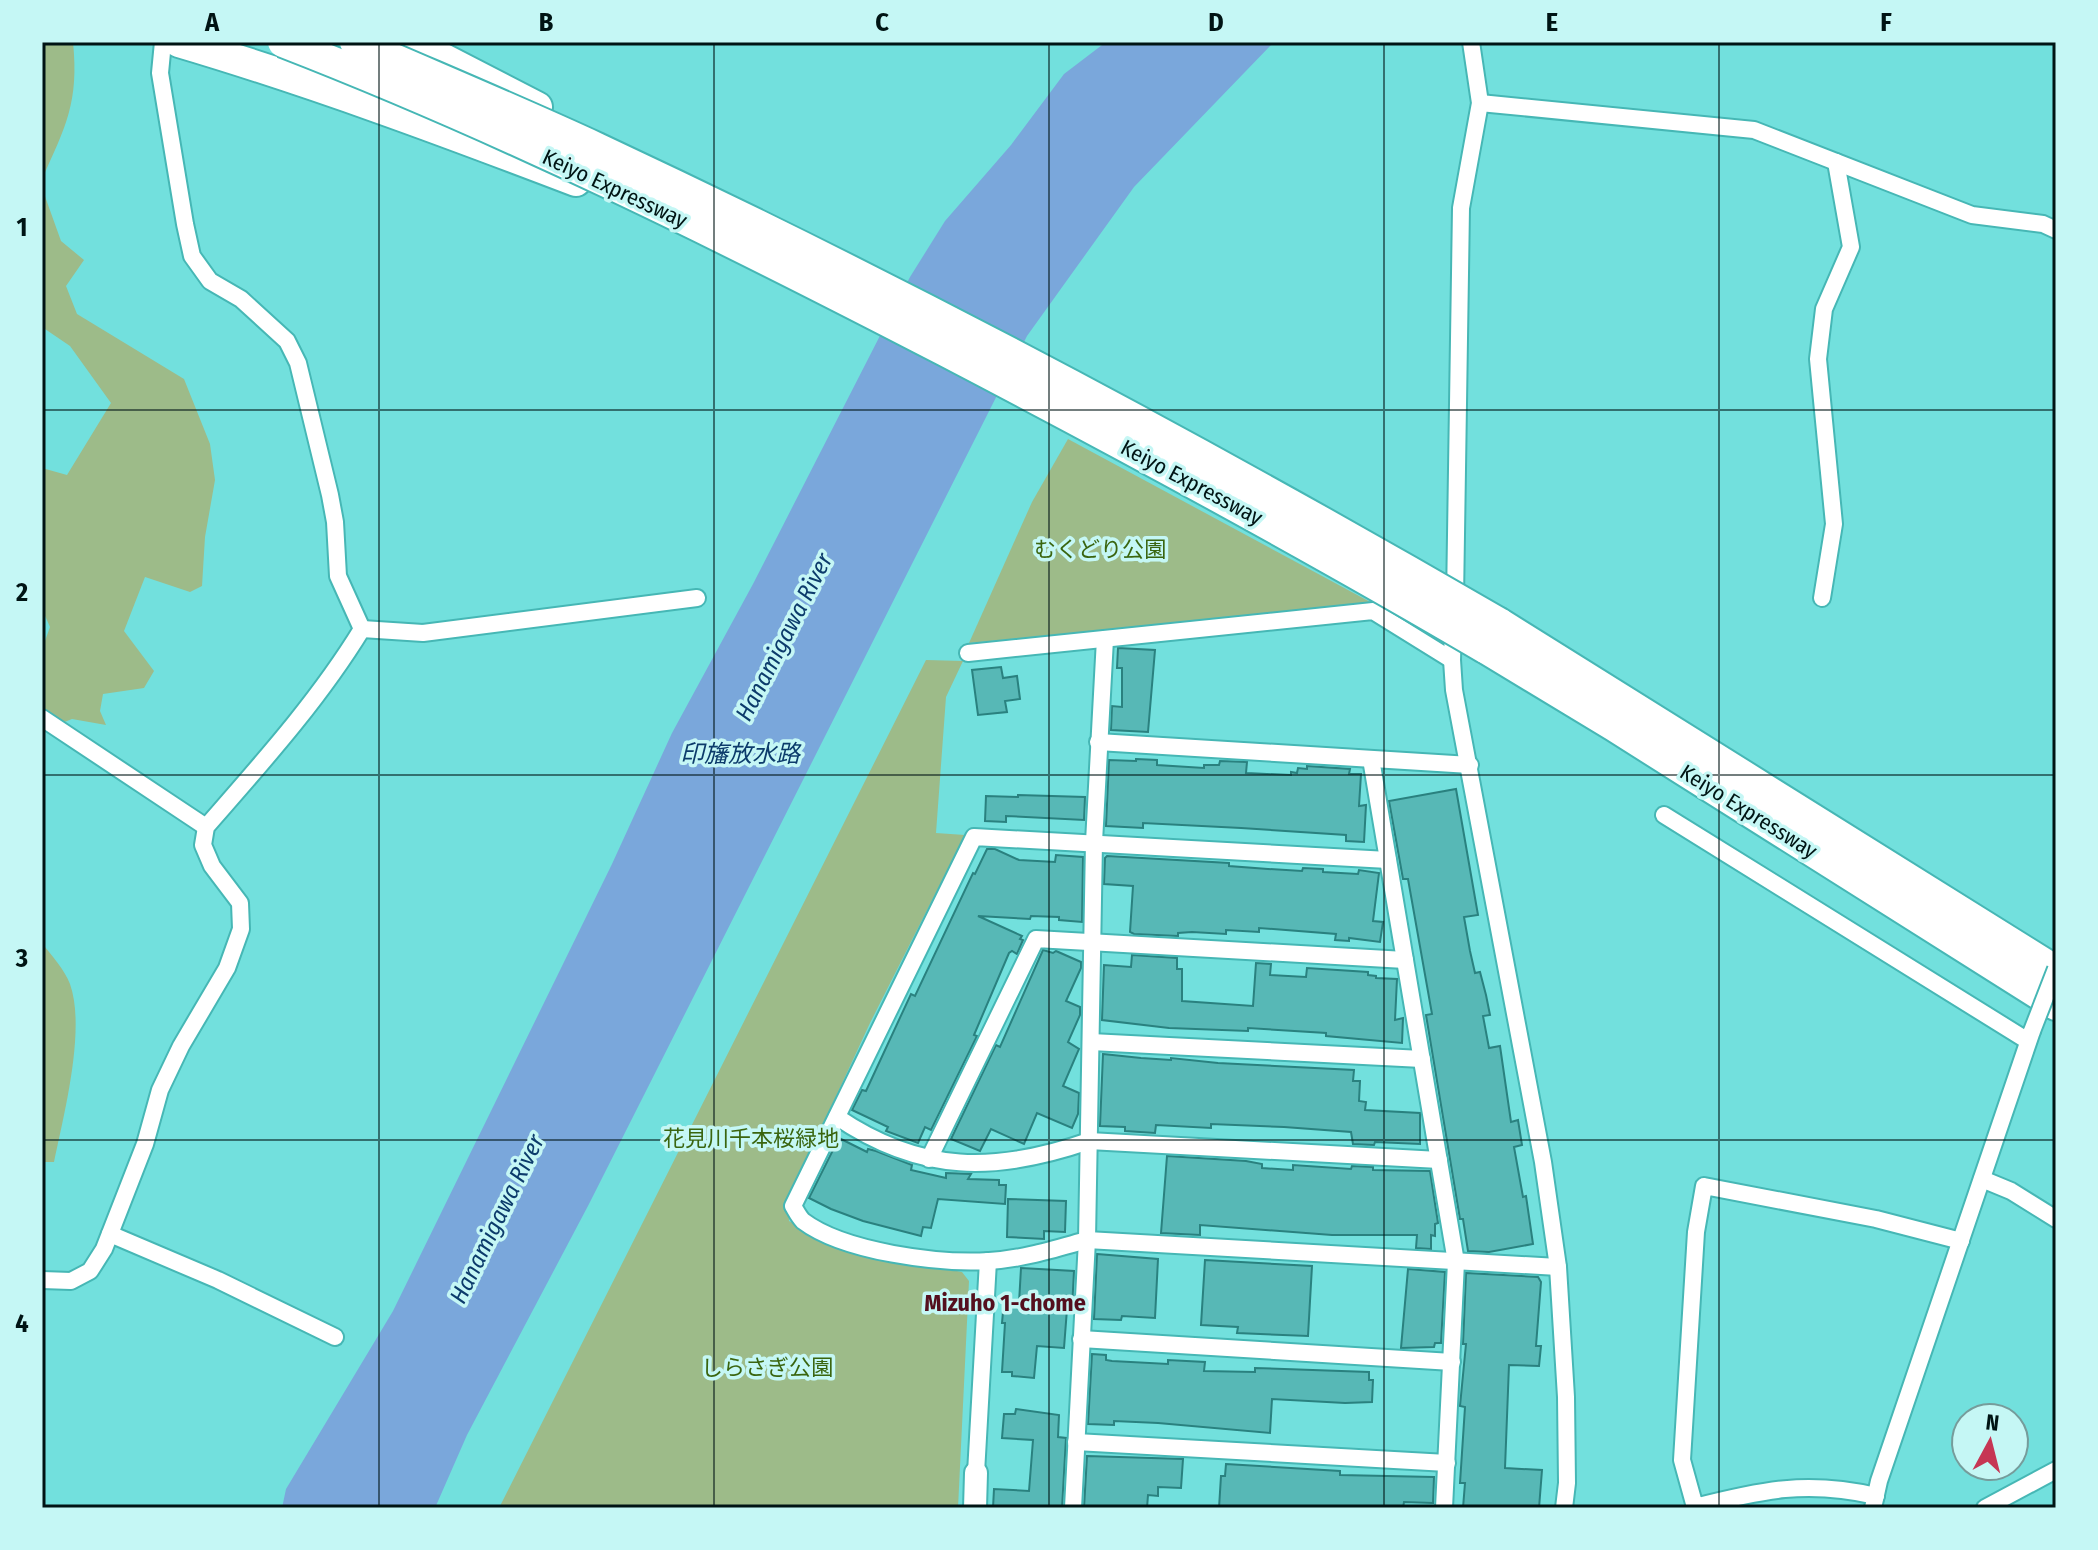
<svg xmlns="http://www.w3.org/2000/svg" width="2098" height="1550" font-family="'Fira Sans Condensed','Noto Sans JP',sans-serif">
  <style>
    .green { fill: #9dbb89 }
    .water { fill: #7aa7db }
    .building { fill: #57b8b6; stroke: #2a817f; stroke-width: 2 }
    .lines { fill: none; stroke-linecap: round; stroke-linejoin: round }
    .street-casing { stroke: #46b7b5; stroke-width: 20 }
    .secondary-casing { stroke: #46b7b5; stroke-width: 26 }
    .highway-casing { stroke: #46b7b5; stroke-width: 34 }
    .street { stroke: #fff; stroke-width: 16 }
    .secondary { stroke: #fff; stroke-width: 22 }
    .highway { stroke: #fff; stroke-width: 30 }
    .street-bridge-casing { stroke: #46b7b5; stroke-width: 20; stroke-linecap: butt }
    .highway-bridge-casing { stroke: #46b7b5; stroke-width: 34; stroke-linecap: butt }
    .street-bridge { stroke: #fff; stroke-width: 16 }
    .highway-bridge { stroke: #fff; stroke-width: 30 }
    .grid { fill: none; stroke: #001414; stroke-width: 2; stroke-opacity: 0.55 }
    .labels { text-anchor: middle; stroke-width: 7; stroke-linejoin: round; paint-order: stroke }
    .street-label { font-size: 22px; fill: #001414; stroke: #c5f7f5 }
    .park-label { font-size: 22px; fill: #3a650f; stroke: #c5f7f5 }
    .water-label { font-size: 24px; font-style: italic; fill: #0c3b6b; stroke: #c5f7f5 }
    .neighbourhood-label { font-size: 24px; font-weight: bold; fill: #540f1e; stroke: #c5f7f5 }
    .neatline { fill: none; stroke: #001414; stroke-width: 3 }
    .grid-label { font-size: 26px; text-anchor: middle; font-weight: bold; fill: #001414 }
  </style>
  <rect width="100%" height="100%" fill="#72e0dd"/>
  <g class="green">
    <path d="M42 42H73C79 102 66 126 42 179Z"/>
    <polygon points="42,188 61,241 84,260 66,286 77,314 184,379 210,444 215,480 205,537 202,586 190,592 145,577 124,631 154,671 144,688 103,694 100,711 106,725 72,719 42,731 42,649 50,627 42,609 42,468 67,475 111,403 70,346 45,329 42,320"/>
    <polygon points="1068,439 1374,604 969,643 1032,502"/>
    <polygon points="926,660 963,661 946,697 936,833 965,835 870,1023 788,1200 789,1221 847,1250 962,1272 969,1281 958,1508 499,1508"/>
    <path d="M42 943C51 955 65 970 70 984 86 1029 64 1114 54 1162H42Z"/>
  </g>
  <polygon class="water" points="1106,42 1274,42 1134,187 1027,336 589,1204 467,1435 435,1508 282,1508 286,1489 393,1311 612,864 672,733 753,584 910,277 945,221 1011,145 1064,74"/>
  <g class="building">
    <polygon points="1118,648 1155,650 1148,732 1111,730 1112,706 1122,707 1122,668 1117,668"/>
    <polygon points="1001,667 1003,678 1017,676 1020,699 1005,701 1007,712 978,715 972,670"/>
    <polygon points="1136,759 1157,760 1157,765 1204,768 1204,765 1219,765 1220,761 1247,762 1246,773 1291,775 1291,772 1297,773 1298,768 1307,769 1307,766 1350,769 1349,774 1361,774 1359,806 1366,805 1364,842 1346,841 1346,835 1241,828 1143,823 1143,828 1106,826 1109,760 1136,761"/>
    <polygon points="1456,789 1478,915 1464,917 1470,951 1475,973 1480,972 1486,995 1490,1015 1483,1016 1489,1048 1500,1046 1511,1122 1518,1120 1522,1145 1514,1147 1523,1197 1526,1196 1533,1244 1489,1252 1468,1251 1463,1219 1460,1219 1426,1015 1432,1014 1408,879 1403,879 1389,801"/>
    <polygon points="1018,795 1085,797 1084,820 1006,816 1006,822 985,821 986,796 1018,797"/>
    <polygon points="987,849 995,849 1019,860 1055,862 1056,855 1083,857 1082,922 1059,920 1059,917 1031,916 1030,919 978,916 1022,936 1020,939 1023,940 1017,954 1012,951 1009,953 974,1035 977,1036 931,1130 925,1127 918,1143 886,1131 888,1127 852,1110 862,1090 866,1091 911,994 915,996 973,873 975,874"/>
    <polygon points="1107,856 1229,863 1229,866 1268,869 1302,871 1303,868 1323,869 1323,872 1358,874 1359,870 1379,873 1373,921 1383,922 1380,942 1349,938 1349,941 1335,940 1336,934 1259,928 1259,932 1226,930 1226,934 1192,932 1178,933 1178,936 1134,934 1130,932 1133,886 1104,884 1105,858"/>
    <polygon points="1043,950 1053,953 1056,951 1081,962 1081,968 1066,1001 1080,1007 1080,1015 1068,1042 1079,1049 1063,1086 1079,1093 1078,1114 1072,1128 1037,1113 1024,1144 991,1129 980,1151 951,1139 996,1045 1000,1047"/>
    <polygon points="1132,955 1177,958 1177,969 1182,969 1182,1001 1253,1006 1256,963 1271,964 1270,975 1306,977 1307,968 1368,972 1368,975 1376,976 1376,978 1397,979 1395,1020 1403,1018 1402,1043 1326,1036 1326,1033 1248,1028 1248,1031 1169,1028 1102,1020 1104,965 1131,967"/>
    <polygon points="1103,1054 1141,1058 1171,1060 1171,1058 1218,1063 1354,1070 1353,1081 1360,1081 1359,1101 1366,1102 1365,1110 1420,1113 1420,1144 1375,1142 1374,1145 1353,1144 1351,1132 1284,1127 1211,1124 1211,1128 1156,1125 1155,1133 1125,1131 1125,1127 1100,1126"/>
    <polygon points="839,1138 867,1152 868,1149 876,1151 912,1165 911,1170 946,1178 946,1173 971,1174 968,1179 999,1180 999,1185 1006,1185 1005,1204 938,1199 931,1228 923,1227 921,1236 863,1221 831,1209 809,1198"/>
    <polygon points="1167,1156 1246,1161 1262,1164 1262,1168 1293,1170 1293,1165 1351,1169 1352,1166 1373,1167 1373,1170 1430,1171 1438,1223 1435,1224 1435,1236 1431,1235 1431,1249 1416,1248 1417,1235 1332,1235 1200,1225 1200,1235 1161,1233"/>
    <polygon points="1008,1199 1066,1201 1065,1232 1044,1231 1044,1239 1007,1237"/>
    <polygon points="1097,1254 1158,1259 1155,1318 1122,1316 1121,1320 1094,1319"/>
    <polygon points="1205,1260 1312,1266 1308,1336 1237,1333 1238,1327 1201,1325"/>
    <polygon points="1021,1268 1074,1271 1072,1309 1067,1309 1064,1348 1037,1346 1034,1378 1012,1376 1012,1372 1002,1372 1005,1323 1002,1323 1004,1301 1019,1303"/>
    <polygon points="1408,1269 1445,1272 1441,1343 1435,1343 1434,1347 1401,1348"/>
    <polygon points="1466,1273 1538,1277 1541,1282 1536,1346 1541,1346 1539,1366 1509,1365 1505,1468 1542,1470 1539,1508 1463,1508 1465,1483 1460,1483 1465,1407 1460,1406 1466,1344 1463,1344"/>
    <polygon points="1092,1354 1106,1355 1106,1360 1112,1361 1168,1364 1168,1360 1205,1362 1204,1371 1255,1372 1255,1368 1369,1372 1369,1380 1373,1380 1372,1402 1345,1403 1272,1399 1270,1433 1158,1423 1114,1421 1114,1425 1088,1424"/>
    <polygon points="1016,1409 1059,1415 1058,1437 1066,1438 1062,1508 993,1508 994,1489 1029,1491 1033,1440 1002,1438 1004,1414 1015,1414"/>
    <polygon points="1087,1456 1183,1459 1181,1488 1158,1487 1158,1496 1148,1495 1147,1508 1084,1508"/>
    <polygon points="1226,1464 1340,1471 1340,1475 1434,1477 1433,1503 1404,1502 1403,1508 1219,1508 1221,1476 1225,1476"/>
  </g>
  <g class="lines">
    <g class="street-casing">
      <g id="street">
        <polyline points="1480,103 1754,130 1972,215 2043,224 2056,230"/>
        <polyline points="1822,598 1834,524 1818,359 1824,309 1851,247 1836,162"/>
        <polyline points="1455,600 1461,208 1480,103 1471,42"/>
        <polyline points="1453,627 1452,660 1454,690 1543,1162 1558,1267 1566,1397 1567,1483 1564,1508"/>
        <polyline points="362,629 423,633 697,598"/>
        <polyline points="968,653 1373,611 1452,660"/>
        <polyline points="42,718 206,827"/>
        <polyline points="1098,742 1470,765"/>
        <polyline points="1371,759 1456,1262 1444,1508"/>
        <polyline points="1664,815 2028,1041"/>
        <path d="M1388 860 974 837 793 1206C796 1211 799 1217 803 1221 844 1252 939 1264 989 1261 1023 1259 1054 1249 1087 1240L1558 1267"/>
        <polyline points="1091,1042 1422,1059"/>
        <path d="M837 1117C921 1174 996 1173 1089 1141L1439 1160"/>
        <polyline points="929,1159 1036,939 1405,960"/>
        <polyline points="1982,1179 2011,1191 2056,1219"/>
        <polyline points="110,1234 218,1280 335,1337"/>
        <path d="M42 1280 71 1281 90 1271 104 1249 145 1144 160 1090 181 1046 227 968 241 929 240 903 212 866 203 845 206 827C261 764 318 701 362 629L338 576 335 522 330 495 298 363 287 341 241 299 210 281 192 256 185 224 160 73 163 42"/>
        <polyline points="1081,1339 1452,1362"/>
        <polyline points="1076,1442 1447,1463"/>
        <polyline points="976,1473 988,1261"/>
        <path d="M1876 1496C1807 1480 1762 1490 1695 1507L1682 1460 1696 1232 1704 1186 1876 1219 1961 1241"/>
        <polyline points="1073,1508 1087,1240 1094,842 1105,639"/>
        <polyline points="1873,1508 1879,1481 2032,1031"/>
        <polyline points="1985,1508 2056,1470"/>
      </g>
    </g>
    <g class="secondary-casing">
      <polyline id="secondary" points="975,1508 976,1473"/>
    </g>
    <g class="highway-casing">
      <g id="highway">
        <path d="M179 42C314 82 445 131 576 181"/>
        <polyline points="411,42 537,107"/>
        <polyline points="1499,623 2056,971"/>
        <polyline points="1485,648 1614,726 2056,1005"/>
      </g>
    </g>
    <use href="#street" class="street"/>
    <use href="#secondary" class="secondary"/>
    <use href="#highway" class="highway"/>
    <g class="street-bridge-casing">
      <polyline id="street-bridge" points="2032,1031 2056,969"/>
    </g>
    <g class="highway-bridge-casing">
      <g id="highway-bridge">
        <path d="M283 42C510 130 729 239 945 351 1127 446 1308 544 1485 648"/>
        <path d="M355 42C435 77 517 111 597 148 905 292 1206 453 1499 623"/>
      </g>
    </g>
    <use href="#street-bridge" class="street-bridge"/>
    <use href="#highway-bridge" class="highway-bridge"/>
  </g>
  <path class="grid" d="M379 42V1508M714 42V1508M1049 42V1508M1384 42V1508M1719 42V1508M42 410H2056M42 775H2056M42 1140H2056"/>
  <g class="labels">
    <g class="street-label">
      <text transform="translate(615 188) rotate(25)" y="8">Keiyo Expressway</text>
      <text transform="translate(1192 482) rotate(28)" y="8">Keiyo Expressway</text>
      <text transform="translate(1749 811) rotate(32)" y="8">Keiyo Expressway</text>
    </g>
    <g class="park-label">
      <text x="1100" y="557">むくどり公園</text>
      <text x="751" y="1146">花見川千本桜緑地</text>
      <text x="767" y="1375">しらさぎ公園</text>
    </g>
    <g class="water-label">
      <text transform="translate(784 637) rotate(-63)" y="8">Hanamigawa River</text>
      <text x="740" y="762">印旛放水路</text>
      <text transform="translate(497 1219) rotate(-64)" y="8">Hanamigawa River</text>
    </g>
    <g class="neighbourhood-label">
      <text x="1005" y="1311">Mizuho 1-chome</text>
    </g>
  </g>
  <rect width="2098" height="1550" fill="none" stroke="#c5f7f5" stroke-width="88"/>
  <g transform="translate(1990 1442) rotate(7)"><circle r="38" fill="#c5f7f5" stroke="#769c9b" stroke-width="2"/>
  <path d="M0-6L14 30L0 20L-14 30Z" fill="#c63654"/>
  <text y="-12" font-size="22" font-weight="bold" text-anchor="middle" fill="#001414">N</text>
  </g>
  <rect x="44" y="44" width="2010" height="1462" class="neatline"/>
  <g class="grid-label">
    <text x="212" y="31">A</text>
    <text x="546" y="31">B</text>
    <text x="882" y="31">C</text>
    <text x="1216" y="31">D</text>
    <text x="1552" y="31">E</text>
    <text x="1886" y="31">F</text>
    <text x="22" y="236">1</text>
    <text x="22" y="601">2</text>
    <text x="22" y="967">3</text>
    <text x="22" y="1332">4</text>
  </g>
</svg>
